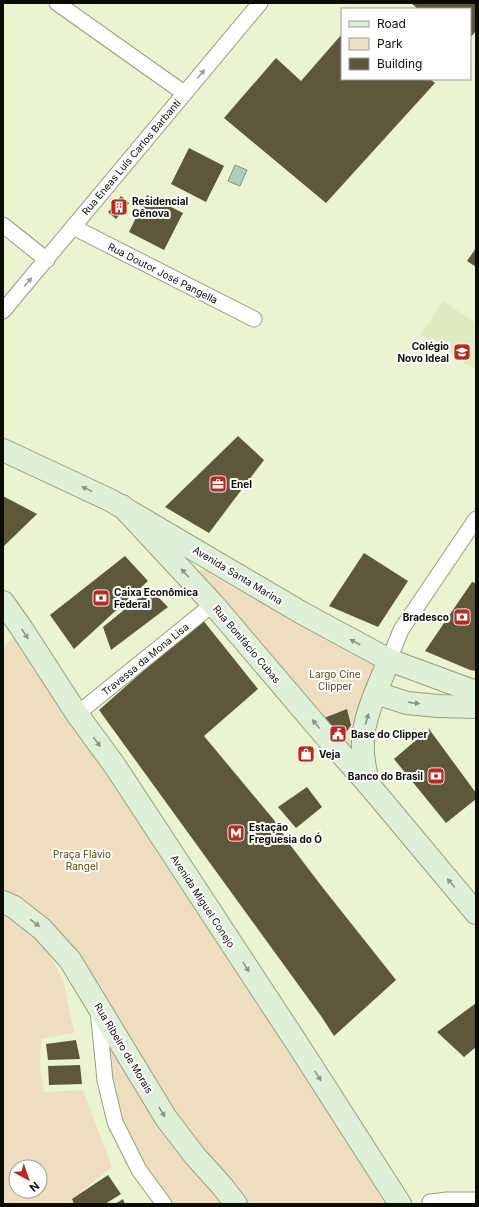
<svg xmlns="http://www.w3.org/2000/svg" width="479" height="1207" font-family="Inter,sans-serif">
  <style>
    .built { fill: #e0eac0 }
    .green { fill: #eedebf; fill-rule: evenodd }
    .water { fill: #afcfb9; stroke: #7e9582 }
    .building { fill: #5d583a }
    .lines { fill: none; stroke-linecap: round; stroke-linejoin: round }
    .street-casing { stroke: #979f7e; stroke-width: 17 }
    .secondary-casing { stroke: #979f7e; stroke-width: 24 }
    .street { stroke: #fff; stroke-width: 15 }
    .secondary { stroke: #dff0d9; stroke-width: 22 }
    .oneway { fill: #9d9e9a }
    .oneway2 { fill: #8a9583 }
    .labels { text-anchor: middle; stroke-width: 4; stroke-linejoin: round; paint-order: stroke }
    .street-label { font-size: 10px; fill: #0b0d03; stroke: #fff }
    .poi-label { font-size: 10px; font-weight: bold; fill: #0b0d03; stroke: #fff; text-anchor: start }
    .park-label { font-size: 10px; fill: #5a4209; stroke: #fff }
  </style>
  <rect width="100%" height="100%" fill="#ebf4d1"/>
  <polygon class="built" points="443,301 476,323 476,370 421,334"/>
  <g class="green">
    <polygon points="216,562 389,660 376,693 369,785 194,574"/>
    <polygon points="19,631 302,1051 384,1204 164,1204 115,1122 98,1005 3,902 3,647"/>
    <path d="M3 914 46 946 64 983 74 1033 41 1039 40 1069 44 1092 83 1090 112 1167 72 1199 74 1204H3ZM16 1167H40V1191H16Z"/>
  </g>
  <polygon class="water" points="235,165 247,170 240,186 228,181"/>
  <g class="building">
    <polygon points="411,3 476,3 476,31 470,38 470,9 418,9"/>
    <polygon points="342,34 342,79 430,79 435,83 326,203 224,118 276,58 301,81"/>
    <polygon points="189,148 224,166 206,202 171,184"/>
    <polygon points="147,195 183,213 164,250 129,232"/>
    <polygon points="121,196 129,203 116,219 108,212"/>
    <polygon points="476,248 476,267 467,261"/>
    <polygon points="238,436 264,460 209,533 165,507"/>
    <polygon points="3,496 37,514 3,547"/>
    <polygon points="364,553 408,581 378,627 329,606"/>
    <polygon points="125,556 148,581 74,649 50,615"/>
    <polygon points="472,582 476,583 476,671 470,670 425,651"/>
    <polygon points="150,589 168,607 111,650 103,627"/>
    <polygon points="202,619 258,689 204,736 274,820 291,846 323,888 396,980 334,1036 321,1016 99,710"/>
    <polygon points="347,709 351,725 339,744 319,720"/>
    <polygon points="429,729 476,793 476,799 446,823 394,759"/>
    <polygon points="307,787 322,807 296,828 278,807"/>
    <polygon points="476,1003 476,1047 464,1057 437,1032"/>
    <polygon points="76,1040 80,1059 48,1060 46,1044"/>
    <polygon points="80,1065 82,1084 49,1085 48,1066"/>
    <polygon points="108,1175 121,1194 105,1204 74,1204 72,1199"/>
    <polygon points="123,1199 125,1204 115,1204"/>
  </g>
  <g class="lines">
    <g class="street-casing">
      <g id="street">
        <polyline points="57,3 184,93"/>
        <polyline points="3,225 47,260"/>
        <polyline points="73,227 254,319"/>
        <polyline points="3,311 260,3"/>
        <polyline points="389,660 401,630 476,519"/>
        <polyline points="77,714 213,604"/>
        <polyline points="98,1010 105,1080 115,1122 139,1170 164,1204"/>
        <polyline points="430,1202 447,1200 476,1200"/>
      </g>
    </g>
    <g class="secondary-casing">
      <g id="secondary">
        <polyline points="3,450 110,500 302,613 389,660 476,692"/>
        <polyline points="122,506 213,604 328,739 369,785 476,913"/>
        <polyline points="3,602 22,629 77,714 115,766 302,1051 400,1204"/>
        <polyline points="376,693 407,703 438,706 476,707"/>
        <path d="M369 785C365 771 362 757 363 742 363 717 380 683 389 660"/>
        <polyline points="3,902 14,907 42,929 70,960 166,1118 195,1156 222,1186 236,1204"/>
      </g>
    </g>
    <use href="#street" class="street"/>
    <use href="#secondary" class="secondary"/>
  </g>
  <defs><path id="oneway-solid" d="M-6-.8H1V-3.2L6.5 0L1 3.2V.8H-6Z"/></defs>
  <g class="oneway">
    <use href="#oneway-solid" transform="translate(201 74) rotate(-50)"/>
    <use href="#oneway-solid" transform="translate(28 282) rotate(-50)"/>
  </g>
  <g class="oneway2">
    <use href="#oneway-solid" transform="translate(87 489) rotate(-154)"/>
    <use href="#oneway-solid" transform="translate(185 573) rotate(-132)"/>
    <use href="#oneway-solid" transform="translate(25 634) rotate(57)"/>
    <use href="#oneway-solid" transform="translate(355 642) rotate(-152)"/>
    <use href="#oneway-solid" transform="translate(414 703) rotate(7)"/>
    <use href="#oneway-solid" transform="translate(367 719) rotate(-74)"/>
    <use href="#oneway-solid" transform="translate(316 724) rotate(-130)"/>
    <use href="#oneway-solid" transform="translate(97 742) rotate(54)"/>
    <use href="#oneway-solid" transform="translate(451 883) rotate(-130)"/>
    <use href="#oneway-solid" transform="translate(35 923) rotate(37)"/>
    <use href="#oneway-solid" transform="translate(246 967) rotate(57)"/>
    <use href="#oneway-solid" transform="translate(318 1076) rotate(58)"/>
    <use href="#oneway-solid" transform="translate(162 1112) rotate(58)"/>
  </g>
  <defs>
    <g id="building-square" transform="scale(0.9)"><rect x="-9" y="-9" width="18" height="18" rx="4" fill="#b72922" stroke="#fff"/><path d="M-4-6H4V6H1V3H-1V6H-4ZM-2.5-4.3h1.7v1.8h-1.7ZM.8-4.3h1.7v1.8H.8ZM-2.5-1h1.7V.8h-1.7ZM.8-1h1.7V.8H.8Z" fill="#fff"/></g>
    <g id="school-square" transform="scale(0.9)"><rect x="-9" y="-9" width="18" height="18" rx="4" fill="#b72922" stroke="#fff"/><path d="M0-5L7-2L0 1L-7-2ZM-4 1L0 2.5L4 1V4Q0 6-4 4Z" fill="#fff"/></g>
    <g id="office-square" transform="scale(0.9)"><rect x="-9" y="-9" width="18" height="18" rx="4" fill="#b72922" stroke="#fff"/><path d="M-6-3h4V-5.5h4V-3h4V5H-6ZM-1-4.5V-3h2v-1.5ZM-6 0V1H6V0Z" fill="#fff"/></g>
    <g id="bank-square" transform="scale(0.9)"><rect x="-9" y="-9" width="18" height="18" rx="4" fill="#b72922" stroke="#fff"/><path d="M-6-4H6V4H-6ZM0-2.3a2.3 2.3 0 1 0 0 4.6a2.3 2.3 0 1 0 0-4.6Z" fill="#fff"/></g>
    <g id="civic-square" transform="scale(0.9)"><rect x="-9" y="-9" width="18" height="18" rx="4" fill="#b72922" stroke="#fff"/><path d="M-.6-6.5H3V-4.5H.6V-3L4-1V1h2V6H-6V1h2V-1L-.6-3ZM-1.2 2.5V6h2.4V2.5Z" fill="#fff"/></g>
    <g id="shop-square" transform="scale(0.9)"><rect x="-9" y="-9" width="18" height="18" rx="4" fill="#b72922" stroke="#fff"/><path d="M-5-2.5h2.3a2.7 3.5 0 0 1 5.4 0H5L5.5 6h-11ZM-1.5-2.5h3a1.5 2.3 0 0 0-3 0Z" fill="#fff"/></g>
    <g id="metro-square" transform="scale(0.9)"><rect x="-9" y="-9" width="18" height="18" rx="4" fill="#b72922" stroke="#fff"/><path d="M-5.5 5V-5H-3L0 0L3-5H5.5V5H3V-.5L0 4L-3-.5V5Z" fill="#fff"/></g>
  </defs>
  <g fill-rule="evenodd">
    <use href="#building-square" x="119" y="207"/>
    <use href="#school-square" x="462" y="352"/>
    <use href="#office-square" x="218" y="484"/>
    <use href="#bank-square" x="101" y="598"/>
    <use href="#bank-square" x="462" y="617"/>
    <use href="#civic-square" x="338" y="734"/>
    <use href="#shop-square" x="306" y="754"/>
    <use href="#bank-square" x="436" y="776"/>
    <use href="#metro-square" x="236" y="833"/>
  </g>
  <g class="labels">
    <g class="street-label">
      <text transform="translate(131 157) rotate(-50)" y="4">Rua Eneas Luís Carlos Barbanti</text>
      <text transform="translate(163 273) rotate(27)" y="4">Rua Doutor José Pangella</text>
      <text transform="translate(238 575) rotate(31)" y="4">Avenida Santa Marina</text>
      <text transform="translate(247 644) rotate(50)" y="4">Rua Bonifácio Cubas</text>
      <text transform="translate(145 659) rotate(-39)" y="4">Travessa da Mona Lisa</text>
      <text transform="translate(203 901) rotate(57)" y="4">Avenida Miguel Conejo</text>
      <text transform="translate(124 1048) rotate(59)" y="4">Rua Ribeiro de Morais</text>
    </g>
    <g class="poi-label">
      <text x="132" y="205">Residencial<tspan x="132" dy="12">Gênova</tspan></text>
      <text x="449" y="350" text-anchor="end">Colégio<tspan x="449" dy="12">Novo Ideal</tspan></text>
      <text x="231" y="488">Enel</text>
      <text x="114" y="596">Caixa Econômica<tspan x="114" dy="12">Federal</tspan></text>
      <text x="449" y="621" text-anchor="end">Bradesco</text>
      <text x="351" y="738">Base do Clipper</text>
      <text x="319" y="758">Veja</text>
      <text x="423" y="780" text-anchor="end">Banco do Brasil</text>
      <text x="249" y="831">Estação<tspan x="249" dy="12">Freguesia do Ó</tspan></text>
    </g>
    <g class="park-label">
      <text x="335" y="678">Largo Cine<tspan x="335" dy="12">Clipper</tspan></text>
      <text x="82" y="858">Praça Flávio<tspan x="82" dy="12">Rangel</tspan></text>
    </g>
  </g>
  <rect width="479" height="1207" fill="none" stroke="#0b0d03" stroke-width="8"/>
  <rect x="341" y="8" width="130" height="72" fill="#ffffff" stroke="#9d9e9a"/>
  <rect x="349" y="21" width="20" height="6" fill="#dff0d9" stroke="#9d9e9a"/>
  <text x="377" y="28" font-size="12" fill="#0b0d03">Road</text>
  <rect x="349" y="38" width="20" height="12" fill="#eedebf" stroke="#9d9e9a"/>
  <text x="377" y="48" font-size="12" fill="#0b0d03">Park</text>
  <rect x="349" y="58" width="20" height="12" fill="#5d583a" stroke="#9d9e9a"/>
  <text x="377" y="68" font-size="12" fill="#0b0d03">Building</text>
  <g transform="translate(28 1179) rotate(140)"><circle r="19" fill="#ffffff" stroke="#9d9e9a"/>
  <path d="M0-3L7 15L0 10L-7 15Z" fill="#b72922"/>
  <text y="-6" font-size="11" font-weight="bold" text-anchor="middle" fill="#0b0d03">N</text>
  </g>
</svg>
